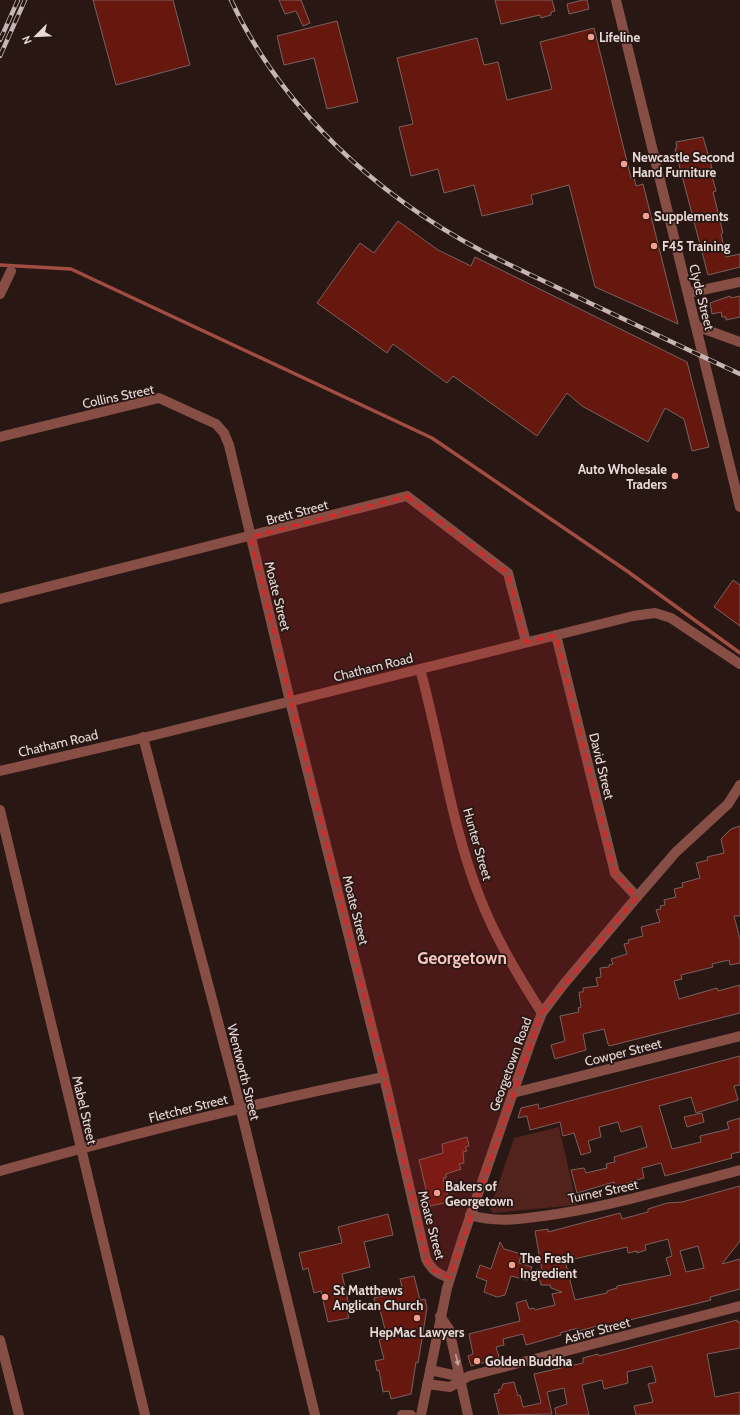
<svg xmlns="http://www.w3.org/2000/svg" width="740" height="1415" font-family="Cabin,sans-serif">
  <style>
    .green { fill: #51231c }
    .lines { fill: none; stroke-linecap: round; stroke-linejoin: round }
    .stream { stroke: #a14d41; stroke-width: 3.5 }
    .building { fill: #66170e; stroke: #78625e; fill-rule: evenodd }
    .minor { stroke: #864e44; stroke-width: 10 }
    .rail-casing { stroke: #c4b6b4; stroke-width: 4.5 }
    .rail { stroke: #291714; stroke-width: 3; stroke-dasharray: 9; stroke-linecap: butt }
    .oneway { fill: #c0a29d }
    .marked { fill: #d62828; fill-opacity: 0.2; stroke: #d62828; stroke-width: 3; stroke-dasharray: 8 5; stroke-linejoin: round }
    .poi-dot { fill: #f59d8e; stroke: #291714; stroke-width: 1.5 }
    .labels { text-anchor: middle; stroke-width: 3.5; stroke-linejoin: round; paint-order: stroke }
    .poi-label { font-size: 13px; font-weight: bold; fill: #e7dad8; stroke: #291714; text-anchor: start }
    .street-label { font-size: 13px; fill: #e7dad8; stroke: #291714 }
    .district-label { font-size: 17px; font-weight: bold; fill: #f8c5bc; stroke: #291714 }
  </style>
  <rect width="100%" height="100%" fill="#291714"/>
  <polygon class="green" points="559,1127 577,1205 493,1213 490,1209 514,1138"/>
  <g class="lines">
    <polyline class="stream" points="0,265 71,269 432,438 627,571 740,653"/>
  </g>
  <g class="building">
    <polygon points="93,0 173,0 190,65 116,85"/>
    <polygon points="279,0 301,0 310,23 303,26 296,11 285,14"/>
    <polygon points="495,0 552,0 555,11 551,12 551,15 541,18 540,15 501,24"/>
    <polygon points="583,0 587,0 589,9 569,14 567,4"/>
    <polygon points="337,21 358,102 327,109 314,58 284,65 277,36"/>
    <polygon points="594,28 631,178 634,177 636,186 643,184 678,324 595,287 569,185 531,195 533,204 482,216 474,185 444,193 438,169 411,176 399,127 413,124 397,58 477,38 484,65 498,62 507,100 552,89 540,42"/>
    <polygon points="703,137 712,168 710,168 716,191 713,192 723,233 721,234 726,257 740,254 740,267 708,275 675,149 677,148 676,142"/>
    <polygon points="398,221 438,250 471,266 475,257 687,362 709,447 692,451 684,419 665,408 648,442 582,406 567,393 537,436 453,376 447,383 393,344 387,353 317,303 360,243 374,253"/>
    <polygon points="730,296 731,298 740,296 740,317 726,320 726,317 722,317 721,312 712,314 710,303"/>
    <polygon points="733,580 740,585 740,626 714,607"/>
    <polygon points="740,826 740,916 734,916 740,939 740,963 730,965 729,960 712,964 713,967 681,975 682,979 674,981 679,999 717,988 718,991 740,985 740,1013 613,1045 609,1046 608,1044 604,1029 583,1034 586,1050 555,1059 551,1045 565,1041 560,1016 579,1012 578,1008 581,1007 579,992 583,992 583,988 598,986 596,978 601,977 600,968 609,967 609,965 613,964 611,959 627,954 624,944 629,943 628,940 643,936 641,927 660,922 656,910 661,909 660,906 665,905 664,900 676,897 674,889 683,887 682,883 700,878 696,863 708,860 707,857 724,853 721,839 731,829"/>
    <polygon points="740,1056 740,1085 734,1086 738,1100 696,1113 691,1097 659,1106 672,1149 701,1142 700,1136 729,1129 727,1122 740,1118 740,1152 731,1154 732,1158 665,1176 661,1163 642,1168 644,1178 627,1183 628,1184 615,1188 614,1182 577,1193 571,1170 584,1168 586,1173 607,1168 606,1164 615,1162 614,1157 647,1147 641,1126 621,1132 618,1122 599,1127 601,1137 588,1141 591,1152 581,1155 574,1133 563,1136 560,1122 530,1130 527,1116 518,1118 521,1108 538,1104 539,1109"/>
    <polygon points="702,1113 704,1122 687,1127 684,1117"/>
    <polygon points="467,1137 469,1146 465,1147 467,1151 463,1152 464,1163 459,1164 461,1169 446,1174 446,1178 443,1178 449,1202 430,1206 419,1160 443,1153 442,1144"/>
    <path d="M740 1186V1241L722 1264 740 1259V1289L710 1297 711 1300 695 1304 605 1326V1324L579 1331 578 1328 560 1333 561 1335 526 1345 523 1334 503 1339 504 1345 496 1347 499 1357 497 1359 471 1366 468 1356 473 1354 469 1334 520 1321 516 1303 526 1300 529 1309 534 1308 535 1310 555 1305 552 1294 562 1292 551 1288 550 1285H541L537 1269 542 1271 535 1231 548 1229V1232L620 1213 622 1219 648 1212V1209L667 1203 682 1202ZM668 1239 672 1256 666 1258 671 1275 617 1286V1288L607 1291V1293L575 1300 565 1261 627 1247 628 1253 637 1251V1253L646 1250 645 1245ZM698 1246 704 1268 686 1272 680 1251Z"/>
    <polygon points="388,1214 393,1235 364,1242 370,1267 342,1274 350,1310 347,1311 349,1318 328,1322 321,1291 314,1293 308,1268 303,1270 299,1253 342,1243 338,1227"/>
    <polygon points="500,1242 504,1249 521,1254 519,1263 532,1267 527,1280 511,1276 505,1295 497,1297 484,1292 487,1281 476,1277 480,1265 491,1269"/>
    <polygon points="414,1276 420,1300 425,1299 427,1308 418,1363 416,1362 411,1394 391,1399 389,1391 383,1392 379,1370 377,1371 375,1361 384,1359 379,1340 387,1337 380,1310 377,1311 374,1298 403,1291 400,1279"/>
    <polygon points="737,1320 737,1322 740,1322 740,1348 707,1354 715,1397 740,1392 740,1415 636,1415 634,1406 653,1402 648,1384 656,1382 652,1366 627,1372 628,1383 604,1389 602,1380 582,1385 589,1415 556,1415 555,1408 567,1404 564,1388 547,1392 552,1414 499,1415 494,1394 499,1393 498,1390 501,1389 503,1384 514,1382 518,1396 520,1395 523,1407 541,1403 534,1374 583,1363 583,1358 598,1354 599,1356"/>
  </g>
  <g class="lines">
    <g class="minor">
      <polyline points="616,0 740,507"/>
      <polyline points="688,293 740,282"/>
      <polyline points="0,294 11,271"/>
      <polyline points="696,326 740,342"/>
      <path d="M0 437 159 398 216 424 224 433 229 445 290 701 384 1077 426 1259C432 1270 437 1274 450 1278"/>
      <polyline points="0,599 407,496 508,573 526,642"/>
      <polyline points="556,635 615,873 637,897"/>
      <path d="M420 669C441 745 451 825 480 898 496 939 519 977 542 1013"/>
      <polyline points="143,737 237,1094 315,1415"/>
      <polyline points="0,771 155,735 633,616 655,613 671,618 740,664"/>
      <polyline points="0,810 145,1415"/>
      <polyline points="513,1093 740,1036"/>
      <path d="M0 1171C127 1135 255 1103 384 1077"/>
      <path d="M470 1215C500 1224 527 1218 557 1214 619 1204 679 1186 740 1170"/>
      <polyline points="440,1316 449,1329 468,1415"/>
      <polyline points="0,1340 19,1415"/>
      <polyline points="430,1370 453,1375 461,1380"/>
      <polyline points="427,1384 450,1387 469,1376 740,1306"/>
      <polyline points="402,1415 411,1415"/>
      <polyline points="421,1415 447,1288 462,1240 531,1041 542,1013 564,984 637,897 676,852 728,804 740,785"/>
    </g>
    <g class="rail-casing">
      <g id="rail">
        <path d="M231 0C281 108 377 196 482 251 511 266 542 280 573 295 628 321 684 348 740 374"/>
        <polyline points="0,40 18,0"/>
        <polyline points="0,56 25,0"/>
      </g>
    </g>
    <use href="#rail" class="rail"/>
  </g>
  <defs><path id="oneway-solid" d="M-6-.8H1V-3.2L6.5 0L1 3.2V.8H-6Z"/></defs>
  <use class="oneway" href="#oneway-solid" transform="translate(457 1360) rotate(77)"/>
  <path class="marked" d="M407 496 508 573 526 642 556 635 615 873 637 897 542 1013 450 1278 431 1269 426 1259 384 1077 250 537Z"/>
  <g class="poi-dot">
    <circle cx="591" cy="37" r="4"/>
    <circle cx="624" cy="164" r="4"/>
    <circle cx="646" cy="216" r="4"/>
    <circle cx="654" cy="246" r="4"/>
    <circle cx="675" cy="476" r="4"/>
    <circle cx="437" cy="1193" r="4"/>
    <circle cx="512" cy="1265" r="4"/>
    <circle cx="325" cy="1297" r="4"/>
    <circle cx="417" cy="1318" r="4"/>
    <circle cx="477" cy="1361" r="4"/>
  </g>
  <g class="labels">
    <g class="poi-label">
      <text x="599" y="42">Lifeline</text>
      <text x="632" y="162">Newcastle Second<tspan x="632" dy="15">Hand Furniture</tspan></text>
      <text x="654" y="221">Supplements</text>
      <text x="662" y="251">F45 Training</text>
      <text x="667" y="474" text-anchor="end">Auto Wholesale<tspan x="667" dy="15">Traders</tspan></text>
      <text x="445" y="1191">Bakers of<tspan x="445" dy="15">Georgetown</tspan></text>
      <text x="520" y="1263">The Fresh<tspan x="520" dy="15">Ingredient</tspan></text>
      <text x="333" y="1295">St Matthews<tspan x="333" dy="15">Anglican Church</tspan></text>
      <text x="417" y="1337" text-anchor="middle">HepMac Lawyers</text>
      <text x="485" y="1366">Golden Buddha</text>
    </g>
    <g class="street-label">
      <text transform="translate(702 297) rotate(76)" y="5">Clyde Street</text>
      <text transform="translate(118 396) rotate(-12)" y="5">Collins Street</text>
      <text transform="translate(297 512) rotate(-15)" y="5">Brett Street</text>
      <text transform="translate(278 596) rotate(76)" y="5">Moate Street</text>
      <text transform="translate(373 667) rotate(-14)" y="5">Chatham Road</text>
      <text transform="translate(58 743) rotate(-13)" y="5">Chatham Road</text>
      <text transform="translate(602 766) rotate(76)" y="5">David Street</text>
      <text transform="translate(478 844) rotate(74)" y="5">Hunter Street</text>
      <text transform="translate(356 910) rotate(76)" y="5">Moate Street</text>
      <text transform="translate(623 1052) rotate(-14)" y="5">Cowper Street</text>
      <text transform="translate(510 1064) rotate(-70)" y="5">Georgetown Road</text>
      <text transform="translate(244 1072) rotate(76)" y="5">Wentworth Street</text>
      <text transform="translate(188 1108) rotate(-14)" y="5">Fletcher Street</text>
      <text transform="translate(85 1110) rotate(77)" y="5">Mabel Street</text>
      <text transform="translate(603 1191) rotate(-12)" y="5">Turner Street</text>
      <text transform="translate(432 1225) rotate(75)" y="5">Moate Street</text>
      <text transform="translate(597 1330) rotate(-15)" y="5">Asher Street</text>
    </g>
    <g class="district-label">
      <text x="462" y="964">Georgetown</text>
    </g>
  </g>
  <g transform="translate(36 36) rotate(246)" stroke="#291714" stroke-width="3" paint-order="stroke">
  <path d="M0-3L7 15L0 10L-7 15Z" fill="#e7dad8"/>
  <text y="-6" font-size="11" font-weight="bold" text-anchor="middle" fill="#e7dad8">N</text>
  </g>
</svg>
